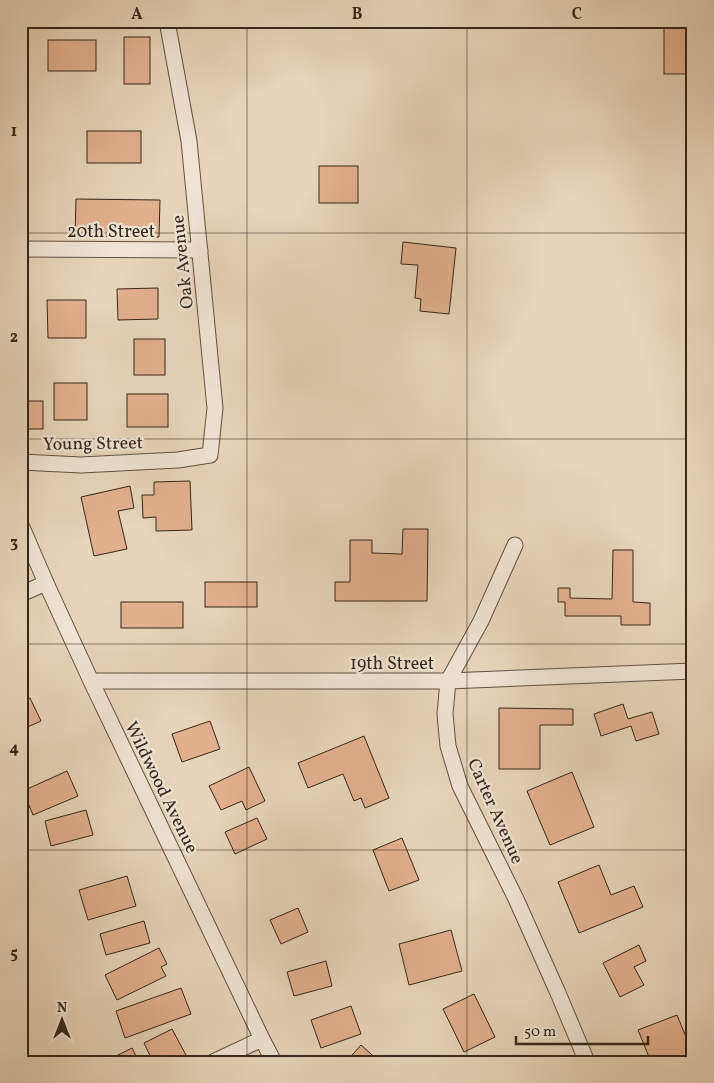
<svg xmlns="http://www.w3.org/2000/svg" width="714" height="1083" font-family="Vollkorn,serif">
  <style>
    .building { fill: #e1b08f; stroke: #362719 }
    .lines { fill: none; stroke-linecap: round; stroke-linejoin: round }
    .street-casing { stroke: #625241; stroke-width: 17 }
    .street { stroke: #efe3d2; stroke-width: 15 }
    .grid { fill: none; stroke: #362719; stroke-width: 1; stroke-opacity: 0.55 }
    .labels { text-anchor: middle; stroke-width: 4.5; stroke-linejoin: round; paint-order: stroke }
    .street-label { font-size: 18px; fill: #362719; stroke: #efe3d2 }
    .neatline { fill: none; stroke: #362719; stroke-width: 2 }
    .grid-label { font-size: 16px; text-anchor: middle; font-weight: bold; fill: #362719 }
  </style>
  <rect width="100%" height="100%" fill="#e7d4b9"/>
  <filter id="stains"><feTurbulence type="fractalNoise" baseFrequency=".004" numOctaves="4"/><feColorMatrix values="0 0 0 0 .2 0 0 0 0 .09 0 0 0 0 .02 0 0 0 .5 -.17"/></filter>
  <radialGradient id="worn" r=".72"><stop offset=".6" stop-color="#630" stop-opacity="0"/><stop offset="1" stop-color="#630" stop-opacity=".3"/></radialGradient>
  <g class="building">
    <rect x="664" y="21" width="27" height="53"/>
    <rect x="124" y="37" width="26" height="47"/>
    <rect x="48" y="40" width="48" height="31"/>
    <polygon points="21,50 23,50 25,98 21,98"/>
    <rect x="87" y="131" width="54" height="32"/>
    <rect x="319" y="166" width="39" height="37"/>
    <polygon points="76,199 160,200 159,237 75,236"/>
    <polygon points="403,242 456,248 449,314 420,311 421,299 415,298 418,265 401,264"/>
    <polygon points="158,288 158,319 118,320 117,289"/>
    <polygon points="47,300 86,300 86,338 48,338"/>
    <rect x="134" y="339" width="31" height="36"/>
    <rect x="54" y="383" width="33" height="37"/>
    <rect x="127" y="394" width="41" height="33"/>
    <rect x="21" y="401" width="22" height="28"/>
    <polygon points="190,481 192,530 156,531 156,517 143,518 142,495 154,495 154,482"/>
    <polygon points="130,486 134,508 118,511 127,549 94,556 81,497"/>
    <polygon points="403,529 428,529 427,601 335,601 335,582 350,582 350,540 372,540 372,553 402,554"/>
    <polygon points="613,550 633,550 633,602 650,603 650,625 621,625 621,616 565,616 565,602 558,602 558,588 570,588 570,598 612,599"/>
    <rect x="205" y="582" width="52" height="25"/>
    <rect x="121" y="602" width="62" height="26"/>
    <polygon points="30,698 41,721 21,730 21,702"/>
    <polygon points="623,704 628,719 652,712 659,734 636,741 631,726 601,736 594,714"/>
    <polygon points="499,708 573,709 573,725 540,725 540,769 499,769"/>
    <polygon points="210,721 220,749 182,762 172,734"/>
    <polygon points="364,736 389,798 365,808 361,798 354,801 343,774 308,788 298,763"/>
    <polygon points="249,767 265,801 246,810 242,801 221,810 209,786"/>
    <polygon points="67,771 78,796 33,815 23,791"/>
    <polygon points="572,772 594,827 550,845 527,791"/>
    <polygon points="86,810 93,835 51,846 45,821"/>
    <polygon points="257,818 267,839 235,854 225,832"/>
    <polygon points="402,838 419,880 389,891 373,850"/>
    <polygon points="599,865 611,895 634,886 643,907 579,933 558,882"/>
    <polygon points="127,876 136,906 88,920 79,890"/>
    <polygon points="298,908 308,932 281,944 270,920"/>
    <polygon points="144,921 150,943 106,955 100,934"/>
    <polygon points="451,930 462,971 409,985 399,944"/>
    <polygon points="639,945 646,961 634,967 644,985 620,997 603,963"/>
    <polygon points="159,948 167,964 161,967 166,976 117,1000 105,975"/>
    <polygon points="326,961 332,986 294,996 287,972"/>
    <polygon points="181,988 191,1014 125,1038 116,1011"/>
    <polygon points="474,994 495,1037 464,1052 443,1009"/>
    <polygon points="351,1006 361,1034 321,1048 311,1020"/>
    <polygon points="677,1015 693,1054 673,1062 651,1062 638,1030"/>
    <polygon points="172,1029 186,1055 173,1062 153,1062 144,1043"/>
    <polygon points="361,1045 380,1062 346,1062"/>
    <polygon points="132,1048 139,1062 122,1062 118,1055"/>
  </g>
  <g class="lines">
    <g class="street-casing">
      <g id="street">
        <polyline points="21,249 200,250"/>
        <polyline points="21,462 81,465 178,460 210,455 215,408 189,141 167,21"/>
        <polyline points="21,525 46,583 91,681 262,1039 274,1062"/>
        <polyline points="515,545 481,621 448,681 445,714 448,746 460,786 516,899 558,993 587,1062"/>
        <polyline points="21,594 46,583"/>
        <polyline points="91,681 448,681 693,671"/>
        <polyline points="213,1062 262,1039"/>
      </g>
    </g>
    <use href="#street" class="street"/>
  </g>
  <path class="grid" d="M247 21V1062M467 21V1062M21 233H693M21 439H693M21 644H693M21 850H693"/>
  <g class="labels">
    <g class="street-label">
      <text x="111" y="237">20th Street</text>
      <text transform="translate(182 262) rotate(-96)" y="6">Oak Avenue</text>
      <text transform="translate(93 443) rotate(-1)" y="6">Young Street</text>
      <text x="392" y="669">19th Street</text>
      <text transform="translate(162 787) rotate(64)" y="6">Wildwood Avenue</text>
      <text transform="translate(496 811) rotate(66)" y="6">Carter Avenue</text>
    </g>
  </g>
  <rect width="714" height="1083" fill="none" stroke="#e7d4b9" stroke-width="55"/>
  <g transform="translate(62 1020)" stroke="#efe3d2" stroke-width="4" paint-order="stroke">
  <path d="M0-4L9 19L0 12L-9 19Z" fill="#362719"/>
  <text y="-8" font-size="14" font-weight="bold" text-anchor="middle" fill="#362719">N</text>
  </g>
  <path d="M516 1036v8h132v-8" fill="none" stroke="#362719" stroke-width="2.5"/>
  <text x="524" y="1036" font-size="15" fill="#362719" stroke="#efe3d2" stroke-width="4" paint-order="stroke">50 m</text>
  <rect x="28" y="28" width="658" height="1028" class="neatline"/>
  <g class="grid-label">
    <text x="137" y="19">A</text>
    <text x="357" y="19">B</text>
    <text x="577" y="19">C</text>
    <text x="14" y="136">1</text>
    <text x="14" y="342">2</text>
    <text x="14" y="547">3</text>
    <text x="14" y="753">4</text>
    <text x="14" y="958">5</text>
  </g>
  <rect width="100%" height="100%" filter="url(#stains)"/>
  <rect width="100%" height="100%" fill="url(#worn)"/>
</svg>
